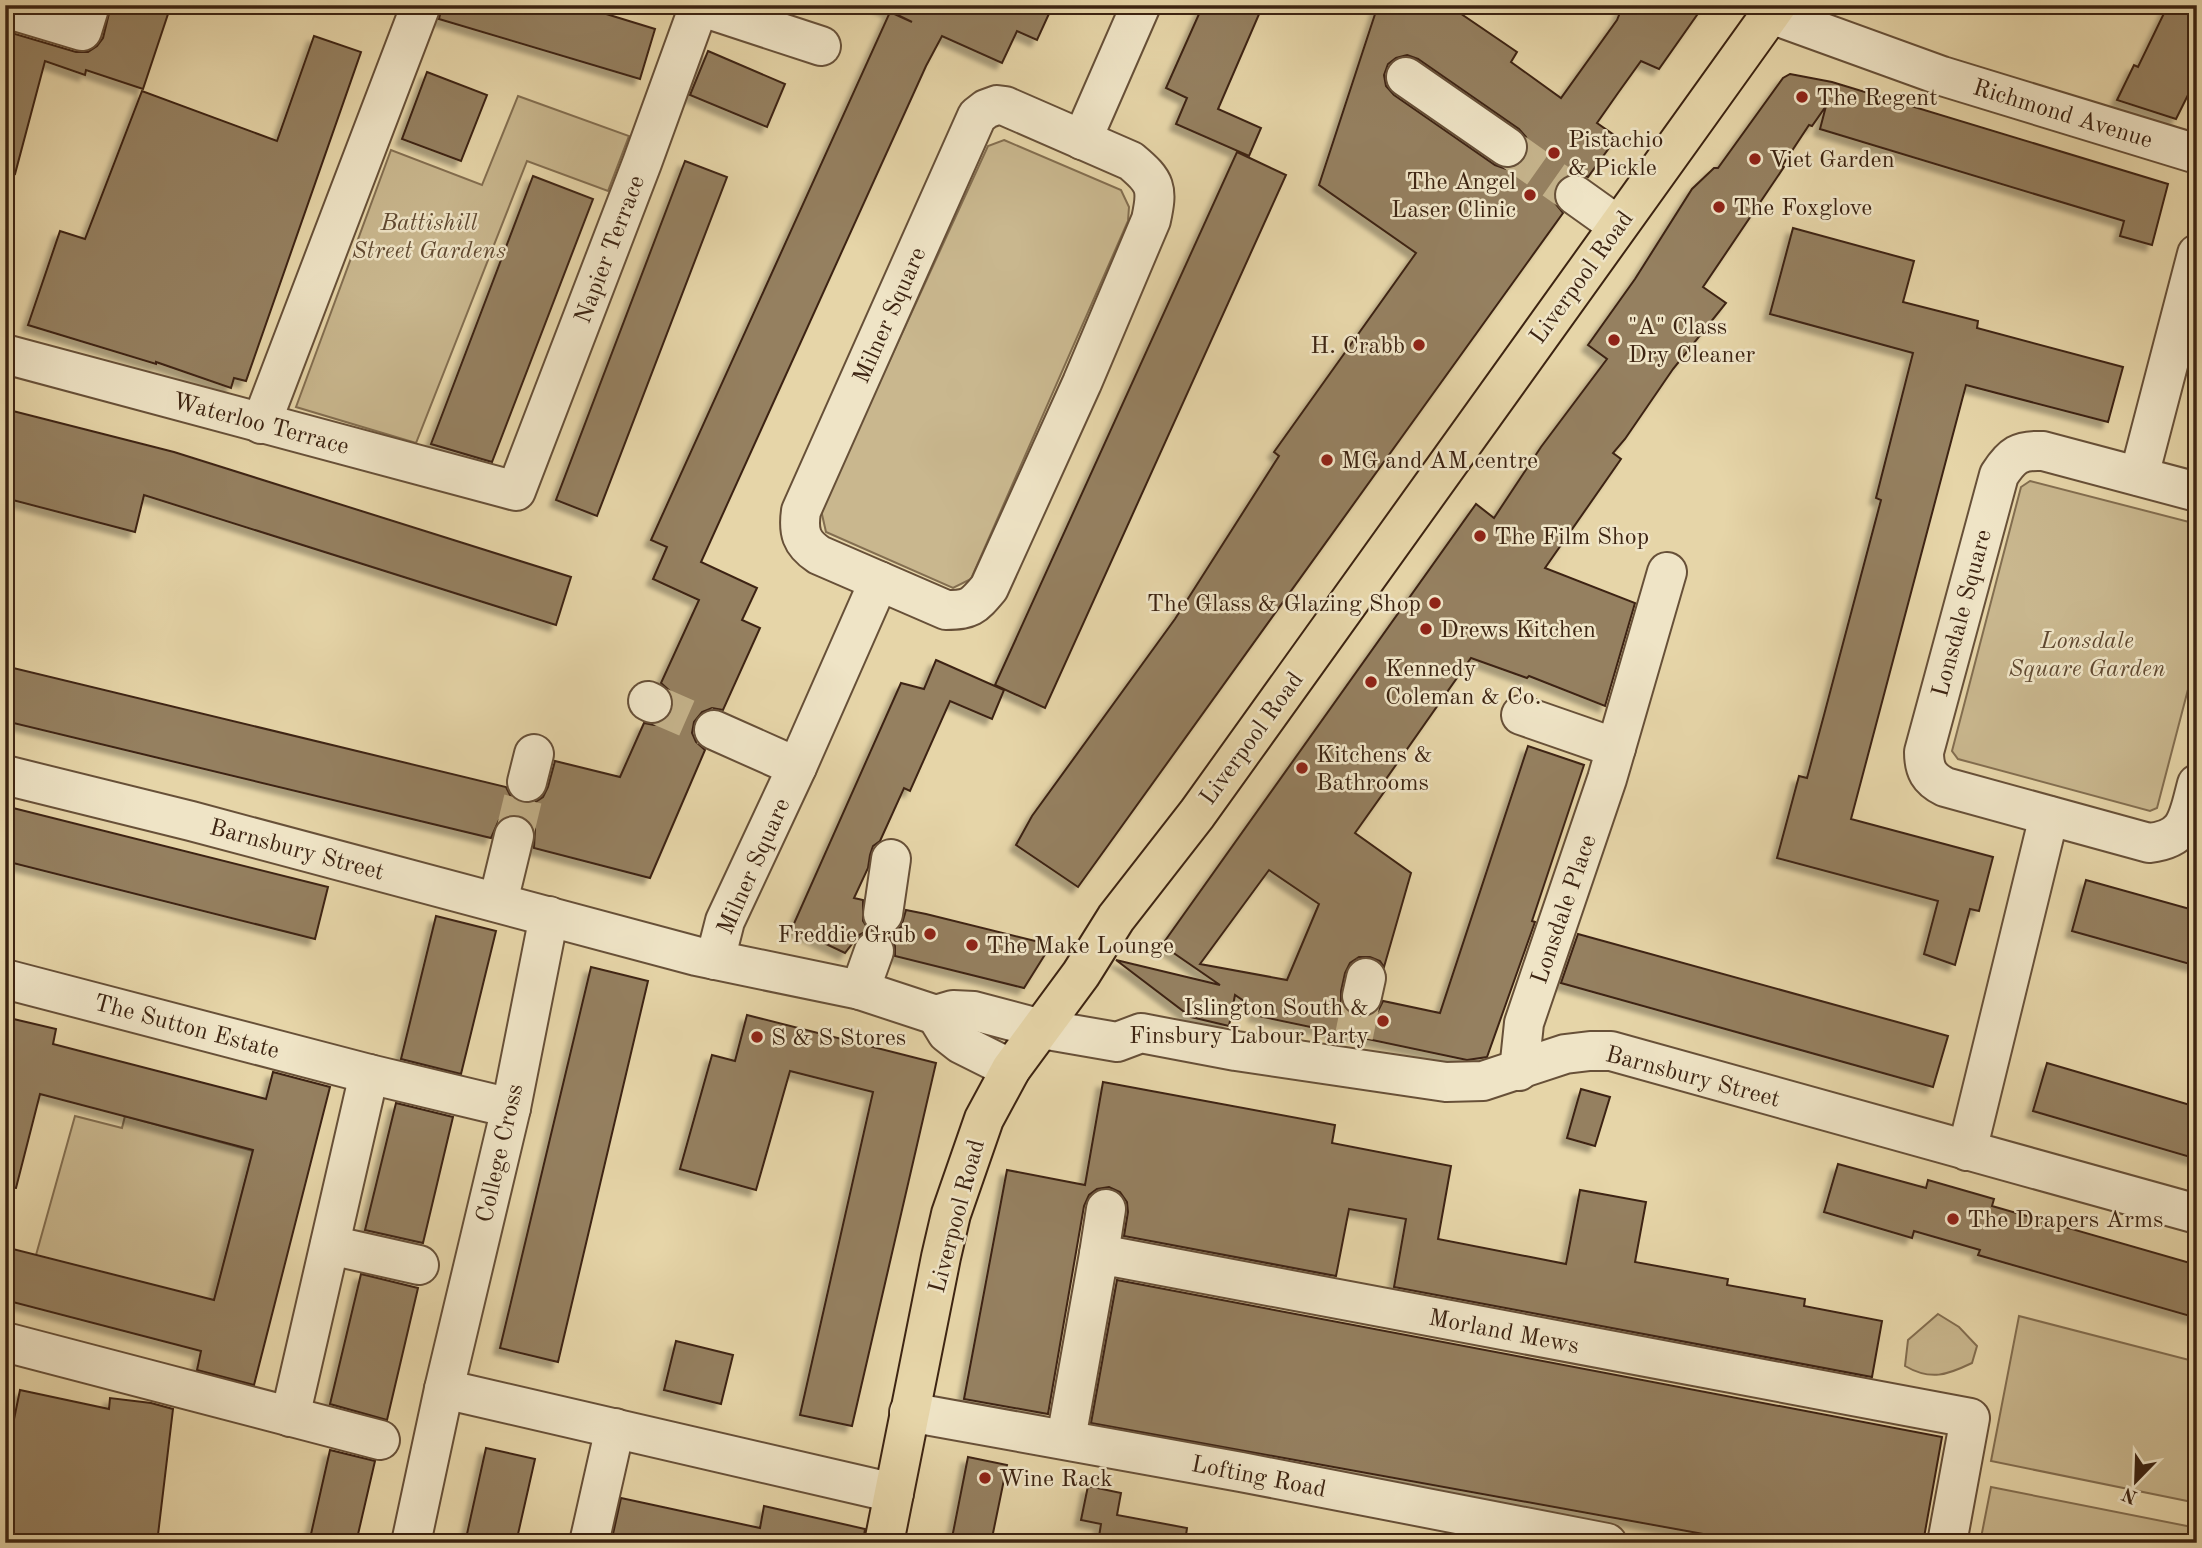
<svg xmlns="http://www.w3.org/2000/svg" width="2202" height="1548" font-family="'Old Standard TT',serif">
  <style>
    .green { fill: #c9b78e; stroke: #836e50; stroke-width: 2 }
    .building { fill: #958060; stroke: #3d2412; stroke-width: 2; fill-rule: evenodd; filter: url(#shadow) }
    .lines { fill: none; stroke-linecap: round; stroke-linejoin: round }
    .minor-tunnel { stroke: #c4b28a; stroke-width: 38; stroke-dasharray: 38 19; stroke-linecap: butt }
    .minor-casing { stroke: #675038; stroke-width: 42 }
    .major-casing { stroke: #3d2412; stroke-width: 42 }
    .minor { stroke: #efe4c6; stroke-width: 38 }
    .major { stroke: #e6d5a8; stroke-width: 38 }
    .poi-dot { fill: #8f2418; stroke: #efe4c6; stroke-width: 2.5 }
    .labels { text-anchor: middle; stroke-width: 5; stroke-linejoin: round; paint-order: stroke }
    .poi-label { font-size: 24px; fill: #3d2412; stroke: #efe4c6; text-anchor: start }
    .street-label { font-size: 24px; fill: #3d2412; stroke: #efe4c6 }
    .park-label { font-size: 24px; font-style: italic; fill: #604931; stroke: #efe4c6 }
  </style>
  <defs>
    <filter id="shadow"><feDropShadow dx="-6" dy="6" stdDeviation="2" flood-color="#0004"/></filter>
  </defs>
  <rect width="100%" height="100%" fill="#e6d5a8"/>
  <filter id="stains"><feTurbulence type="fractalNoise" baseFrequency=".00286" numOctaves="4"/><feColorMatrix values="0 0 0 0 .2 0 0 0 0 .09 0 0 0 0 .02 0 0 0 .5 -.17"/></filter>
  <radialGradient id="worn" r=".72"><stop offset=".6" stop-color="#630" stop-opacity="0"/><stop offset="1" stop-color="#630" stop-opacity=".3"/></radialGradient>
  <g class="green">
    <polygon points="518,96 629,136 608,191 527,161 416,443 296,407 391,150 482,185"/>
    <polygon points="1004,140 1121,190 1129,207 1128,221 971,579 953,588 826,532 821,510 988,146"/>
    <polygon points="2030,481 2197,524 2197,655 2157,808 2150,811 1958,759 1952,751 2021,487"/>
    <polygon points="75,1116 122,1128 125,1116 253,1151 201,1351 36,1255"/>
    <path d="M1938 1314 1959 1327 1977 1346 1972 1363C1947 1375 1931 1381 1905 1366L1908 1340Z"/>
    <polygon points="2019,1316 2197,1362 2197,1503 1991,1461"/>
    <polygon points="1991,1487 2197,1528 2195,1543 1980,1543"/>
  </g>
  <g class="building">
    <polygon points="111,5 171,5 143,89 86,70 85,75 45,61 15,174 5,172 5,31 76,52 88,52 97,46 103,38"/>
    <polygon points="442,5 577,5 655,29 640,79 439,19"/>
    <polygon points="877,5 1053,5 1037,40 1017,31 1002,63 942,36 926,66 701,562 757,588 742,620 760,628 723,710 712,708 702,712 694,722 692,733 696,742 705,750 650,878 534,848 535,829 529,820 518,815 507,815 499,820 491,838 5,721 5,666 506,787 511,797 522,803 534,803 543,797 548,787 555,761 620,777 644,723 654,725 663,722 672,712 674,702 671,692 661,683 699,600 653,579 667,547 651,540 890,12 912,22"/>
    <polygon points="1203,5 1263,5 1218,109 1261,128 1249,156 1176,124 1187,98 1166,88"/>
    <path d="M1378 5H1448L1517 52 1511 62 1561 98 1617 20 1623 5H1704L1659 69 1641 61 1618 93 1597 123 1617 137 1588 177 1578 173 1567 175 1557 183 1553 194 1555 203 1563 213 1078 887 1016 845 1032 816 1175 619 1279 456 1274 452 1416 253 1319 185ZM1407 55 1418 59 1519 129 1526 137 1529 148 1525 160 1517 166 1506 169 1495 165 1394 95 1386 86 1384 75 1388 64 1396 58Z"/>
    <polygon points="2168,5 2197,5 2197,77 2176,119 2117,100 2134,65 2138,67"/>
    <polygon points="314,36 361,52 246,381 234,378 231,388 156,362 156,364 28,325 60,231 85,239 142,91 277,141"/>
    <polygon points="708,51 785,84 767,127 690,95"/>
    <polygon points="427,72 487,95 461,161 402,139"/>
    <path d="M1790 74 1832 82 2168 184 2152 245 2120 236 2124 221 1820 129 1826 106 1812 126 1809 125 1782 166 1784 167 1703 287 1726 303 1673 369 1625 439 1613 453 1621 459 1545 568 1635 603 1605 706 1529 676 1527 678 1471 658 1384 782 1389 785 1355 833 1411 873 1384 967 1380 961 1370 957H1359L1350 963 1345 973 1341 991V1003L1348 1013 1358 1017H1369L1378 1011 1383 1001 1440 1013 1528 746 1584 765 1532 921 1535 922 1487 1057 1467 1060 1254 1015 1257 1010 1235 995 1229 1026 1191 1017 1116 960 1220 985 1162 945 1476 504 1494 518 1541 447 1607 359 1588 345 1635 279 1692 189 1714 168H1718L1783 78ZM1269 870 1319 904 1287 980 1200 964Z"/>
    <polygon points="1237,152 1286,175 1045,708 995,685"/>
    <polygon points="685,161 727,177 597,516 556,500"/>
    <polygon points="533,176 593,199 492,462 431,444"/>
    <polygon points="1793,228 1914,261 1903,302 1978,321 1977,328 2123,367 2108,422 1966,385 1851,819 1993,857 1979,911 1970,909 1955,965 1924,954 1938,901 1777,858 1799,776 1807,778 1824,715 1881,500 1876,498 1913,353 1770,314"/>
    <polygon points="5,409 174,452 571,577 556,625 144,495 135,532 5,498"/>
    <polygon points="936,660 1004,690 992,719 950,701 910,791 904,788 880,841 873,846 870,855 868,868 854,898 863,900 863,921 869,930 859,935 845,953 792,928 901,683 924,689"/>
    <polygon points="5,806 328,887 315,939 5,861"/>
    <polygon points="2086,880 2197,911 2197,966 2072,931"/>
    <polygon points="906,910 926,914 1051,945 1024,988 895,956 895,946 888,935 901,927"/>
    <polygon points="436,916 496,931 461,1074 401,1059"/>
    <polygon points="1578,934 1948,1036 1933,1087 1561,983"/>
    <polygon points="591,967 648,981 558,1362 500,1348"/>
    <polygon points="747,1015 936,1063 852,1426 800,1415 873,1092 790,1071 756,1190 680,1169 712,1055 735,1061"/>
    <polygon points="5,1017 56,1029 53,1044 266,1099 273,1072 330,1087 254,1385 197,1370 201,1351 5,1300 5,1247 214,1300 253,1150 40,1094 16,1188 5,1187"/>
    <polygon points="2047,1063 2197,1107 2197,1159 2033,1111"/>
    <polygon points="1103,1082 1335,1125 1332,1143 1451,1166 1438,1239 1566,1264 1580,1190 1646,1202 1635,1262 1728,1279 1727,1285 1805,1299 1804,1306 1882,1321 1872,1377 1394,1287 1406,1219 1349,1209 1336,1276 1124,1236 1128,1212 1127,1202 1120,1192 1109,1187 1097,1189 1089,1195 1084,1206 1048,1414 964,1399 1007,1170 1085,1185"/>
    <polygon points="1581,1089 1610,1097 1595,1146 1567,1138"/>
    <polygon points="396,1103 453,1117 423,1243 365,1230"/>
    <polygon points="1838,1164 1926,1188 1928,1180 1994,1199 1992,1206 2197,1265 2197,1318 1978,1255 1980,1250 1914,1231 1912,1238 1824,1212"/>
    <polygon points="361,1274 418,1288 387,1420 330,1404"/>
    <polygon points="1117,1280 1942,1437 1923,1543 1753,1543 1091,1423"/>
    <polygon points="676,1341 733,1355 721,1404 664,1390"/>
    <polygon points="20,1390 109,1409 110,1398 151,1403 173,1409 157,1543 5,1543 5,1463"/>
    <polygon points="486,1448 535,1459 516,1543 465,1543"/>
    <polygon points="330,1450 375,1461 356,1543 309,1543"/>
    <polygon points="968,1457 1007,1465 991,1543 951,1543"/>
    <polygon points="1088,1486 1121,1493 1117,1515 1187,1528 1185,1543 1098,1543 1101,1524 1081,1520"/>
    <polygon points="621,1498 760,1528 764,1506 865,1529 863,1543 611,1543"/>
  </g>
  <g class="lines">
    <g class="minor-tunnel">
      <polyline points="1507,147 1575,195"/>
      <polyline points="652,703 714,730"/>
      <polyline points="514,836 527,782"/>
      <polyline points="1354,1036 1362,996"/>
    </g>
    <g class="minor-casing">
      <g id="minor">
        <polyline points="696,5 821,46"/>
        <polyline points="5,8 82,31 90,5"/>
        <polyline points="1771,14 1942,76 2197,154"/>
        <polyline points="1406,77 1507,147"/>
        <path d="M997 105 1005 106 1131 161C1156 182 1158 188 1151 220L1082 383 989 588C973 607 970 610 946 610L819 555C801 543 798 532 801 511L977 116 986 109Z"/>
        <polyline points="1082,140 1141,5"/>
        <polyline points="1575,195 1617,225"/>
        <polyline points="5,354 516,491 642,163 699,6"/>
        <polyline points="261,424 421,5"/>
        <polyline points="2139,476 2197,254"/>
        <path d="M2197 492 2043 451C2019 450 2012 455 1999 475L1924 752C1924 770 1929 779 1945 787L2149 843C2188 839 2188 817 2197 784"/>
        <polyline points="648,701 652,703"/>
        <polyline points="1521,715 1616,748"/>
        <polyline points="714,730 797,767"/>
        <polyline points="5,775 191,821 696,956 860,990 936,1015 953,1010 974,1011 1042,1029 1117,1042 1141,1033 1236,1051 1446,1082 1483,1081 1565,1054 1590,1051 1611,1051 2197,1214"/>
        <polyline points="527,782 534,754"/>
        <polyline points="498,902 514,836"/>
        <polyline points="883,914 891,859"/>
        <polyline points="715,960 725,921 797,767 879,581"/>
        <polyline points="5,979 369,1074 511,1108"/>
        <polyline points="860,990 874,951"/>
        <polyline points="1362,996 1366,978"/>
        <polyline points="936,1015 947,1033 961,1044 1011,1069"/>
        <polyline points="1519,1071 1524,1023 1607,779 1667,572"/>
        <polyline points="1967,1151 2049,816"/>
        <polyline points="330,1245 419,1265"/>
        <polyline points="1099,1254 1106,1209"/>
        <polyline points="5,1342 380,1440"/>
        <polyline points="444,1389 894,1493"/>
        <polyline points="909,1412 1241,1472 1607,1543"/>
        <polyline points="290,1417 369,1074"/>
        <polyline points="1066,1439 1099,1254 1970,1418 1947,1543"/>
        <polyline points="411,1543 444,1389 511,1108 549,916"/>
        <polyline points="589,1543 615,1428"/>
      </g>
    </g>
    <g class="major-casing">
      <polyline id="major" points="884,1543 941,1257 951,1214 984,1119 1011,1069 1081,974 1116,918 1197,814 1777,5"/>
    </g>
    <use href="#minor" class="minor"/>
    <use href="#major" class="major"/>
  </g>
  <g class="poi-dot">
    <circle cx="1802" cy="97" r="7"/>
    <circle cx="1554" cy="153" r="7"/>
    <circle cx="1755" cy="159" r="7"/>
    <circle cx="1530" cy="195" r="7"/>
    <circle cx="1719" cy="207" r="7"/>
    <circle cx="1614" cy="340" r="7"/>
    <circle cx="1419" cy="345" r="7"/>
    <circle cx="1327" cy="460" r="7"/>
    <circle cx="1480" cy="536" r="7"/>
    <circle cx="1435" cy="603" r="7"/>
    <circle cx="1426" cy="629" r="7"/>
    <circle cx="1371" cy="682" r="7"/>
    <circle cx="1302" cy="768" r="7"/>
    <circle cx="930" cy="934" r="7"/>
    <circle cx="972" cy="945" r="7"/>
    <circle cx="1383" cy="1021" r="7"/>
    <circle cx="757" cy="1037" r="7"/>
    <circle cx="1953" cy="1219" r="7"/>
    <circle cx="985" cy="1478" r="7"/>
  </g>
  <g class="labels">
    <g class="poi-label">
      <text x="1816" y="105">The Regent</text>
      <text x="1568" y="147">Pistachio<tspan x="1568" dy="28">&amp; Pickle</tspan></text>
      <text x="1769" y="167">Viet Garden</text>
      <text x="1516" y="189" text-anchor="end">The Angel<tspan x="1516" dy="28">Laser Clinic</tspan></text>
      <text x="1733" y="215">The Foxglove</text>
      <text x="1628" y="334">"A" Class<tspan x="1628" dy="28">Dry Cleaner</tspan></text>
      <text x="1405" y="353" text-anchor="end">H. Crabb</text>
      <text x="1341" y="468">MG and AM centre</text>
      <text x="1494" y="544">The Film Shop</text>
      <text x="1421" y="611" text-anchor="end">The Glass &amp; Glazing Shop</text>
      <text x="1440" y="637">Drews Kitchen</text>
      <text x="1385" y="676">Kennedy<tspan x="1385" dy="28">Coleman &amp; Co.</tspan></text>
      <text x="1316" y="762">Kitchens &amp;<tspan x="1316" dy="28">Bathrooms</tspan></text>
      <text x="916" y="942" text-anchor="end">Freddie Grub</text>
      <text x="986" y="953">The Make Lounge</text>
      <text x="1369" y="1015" text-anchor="end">Islington South &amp;<tspan x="1369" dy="28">Finsbury Labour Party</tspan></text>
      <text x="771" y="1045">S &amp; S Stores</text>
      <text x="1967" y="1227">The Drapers Arms</text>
      <text x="999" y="1486">Wine Rack</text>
    </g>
    <g class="street-label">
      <text transform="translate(2063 113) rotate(17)" y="8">Richmond Avenue</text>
      <text transform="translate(609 249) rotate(-69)" y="8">Napier Terrace</text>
      <text transform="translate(1581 277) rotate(-54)" y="8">Liverpool Road</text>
      <text transform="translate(889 315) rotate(-66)" y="8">Milner Square</text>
      <text transform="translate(261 423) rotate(15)" y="8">Waterloo Terrace</text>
      <text transform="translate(1961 613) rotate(-75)" y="8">Lonsdale Square</text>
      <text transform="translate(1251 738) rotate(-54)" y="8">Liverpool Road</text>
      <text transform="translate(297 849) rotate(15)" y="8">Barnsbury Street</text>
      <text transform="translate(753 866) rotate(-66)" y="8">Milner Square</text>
      <text transform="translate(1563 909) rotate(-71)" y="8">Lonsdale Place</text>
      <text transform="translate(187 1026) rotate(15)" y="8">The Sutton Estate</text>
      <text transform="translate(1693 1076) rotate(15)" y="8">Barnsbury Street</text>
      <text transform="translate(499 1153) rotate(-77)" y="8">College Cross</text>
      <text transform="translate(956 1216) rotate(-75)" y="8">Liverpool Road</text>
      <text transform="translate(1504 1331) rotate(11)" y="8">Morland Mews</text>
      <text transform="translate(1259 1476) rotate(11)" y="8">Lofting Road</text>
    </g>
    <g class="park-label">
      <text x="429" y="230">Battishill<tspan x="429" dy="28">Street Gardens</tspan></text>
      <text x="2087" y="648">Lonsdale<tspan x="2087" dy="28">Square Garden</tspan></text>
    </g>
  </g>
  <rect width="2202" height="1548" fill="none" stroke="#e6d5a8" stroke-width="28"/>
  <rect x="7" y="7" width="2188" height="1534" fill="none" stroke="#3d2412" stroke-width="3.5"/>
  <rect x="14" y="14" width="2174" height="1520" fill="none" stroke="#3d2412" stroke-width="2"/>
  <g transform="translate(2136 1481) rotate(203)" stroke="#efe4c6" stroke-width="5" paint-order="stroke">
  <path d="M0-5L12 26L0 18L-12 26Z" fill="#3d2412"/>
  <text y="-10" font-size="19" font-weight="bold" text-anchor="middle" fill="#3d2412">N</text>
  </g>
  <rect width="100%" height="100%" filter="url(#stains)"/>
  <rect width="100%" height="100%" fill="url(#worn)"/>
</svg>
